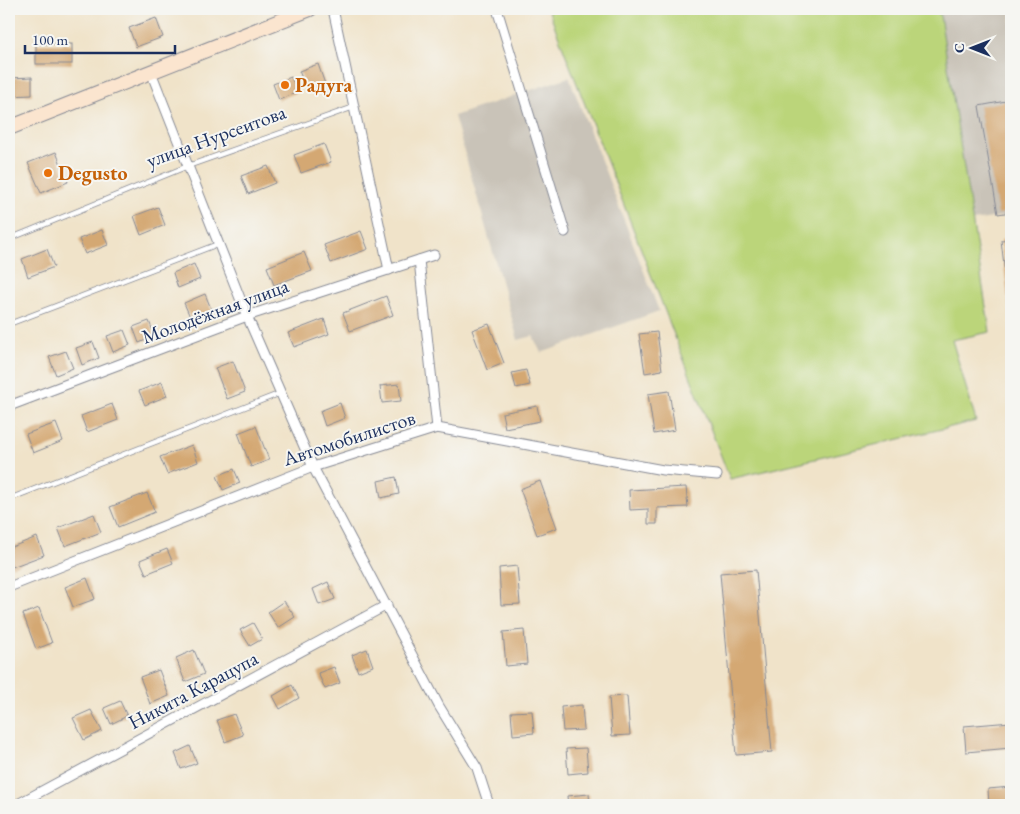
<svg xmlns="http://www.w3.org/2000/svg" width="1020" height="814" font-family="'EB Garamond',serif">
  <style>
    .industrial { fill: #c9c3b8 }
    .green { fill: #bbd57a; stroke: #6b826c }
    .building { fill: #d4a873 }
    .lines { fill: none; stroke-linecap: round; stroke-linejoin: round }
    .service-casing { stroke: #868994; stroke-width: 6 }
    .minor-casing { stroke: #868994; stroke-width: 11 }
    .secondary-casing { stroke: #868994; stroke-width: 16 }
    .service { stroke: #fff; stroke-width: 4.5 }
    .minor { stroke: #fff; stroke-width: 9 }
    .secondary { stroke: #fbe5cf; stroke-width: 14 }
    .food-dot { fill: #e8710a; stroke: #f6f6f2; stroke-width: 2 }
    .labels { text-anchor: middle; stroke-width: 4; stroke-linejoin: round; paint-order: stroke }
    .food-label { font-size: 20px; font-weight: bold; fill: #c56008; stroke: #f6f6f2; text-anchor: start }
    .street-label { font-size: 20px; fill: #1b2f5e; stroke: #f6f6f2 }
  </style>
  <rect width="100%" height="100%" fill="#f6f6f2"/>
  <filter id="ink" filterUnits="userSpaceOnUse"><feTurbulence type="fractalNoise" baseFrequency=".02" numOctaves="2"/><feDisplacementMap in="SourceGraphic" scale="10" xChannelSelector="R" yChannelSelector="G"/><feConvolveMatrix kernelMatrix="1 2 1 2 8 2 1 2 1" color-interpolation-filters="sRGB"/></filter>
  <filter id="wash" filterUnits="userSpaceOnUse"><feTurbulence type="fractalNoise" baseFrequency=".0096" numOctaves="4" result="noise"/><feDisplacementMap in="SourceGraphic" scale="20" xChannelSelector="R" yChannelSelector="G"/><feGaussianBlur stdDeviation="1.12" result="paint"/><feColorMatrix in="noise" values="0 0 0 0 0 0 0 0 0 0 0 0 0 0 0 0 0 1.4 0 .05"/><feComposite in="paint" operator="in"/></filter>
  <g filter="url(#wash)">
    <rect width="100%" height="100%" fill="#f0e3c9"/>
    <g class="industrial">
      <polygon points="939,9 1011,9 1011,215 973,221"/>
      <polygon points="569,77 659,311 541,353 533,336 518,340 454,116"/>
    </g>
    <polygon class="green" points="548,9 939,9 990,332 952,340 976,421 730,479"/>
    <g id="blocks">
      <g class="building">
        <polygon points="156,18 163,37 136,47 129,28"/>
        <rect x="36" y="44" width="36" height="20"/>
        <polygon points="318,64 325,84 307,90 299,71"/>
        <polygon points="32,77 32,95 9,96 9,78"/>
        <polygon points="291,77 298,92 279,100 273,84"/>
        <polygon points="1011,100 1011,212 998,214 979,106"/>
        <polygon points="324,144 331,162 301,173 294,155"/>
        <polygon points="56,152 68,182 41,193 28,163"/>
        <polygon points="268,166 275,183 248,194 241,176"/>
        <polygon points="158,207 165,225 141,235 134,216"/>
        <polygon points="102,230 108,245 85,254 79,239"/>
        <polygon points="361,231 368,249 331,263 324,245"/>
        <polygon points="1011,239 1011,316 1010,316 1001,240"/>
        <polygon points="47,249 54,267 28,277 22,259"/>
        <polygon points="304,252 312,271 274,285 267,267"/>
        <polygon points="194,264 200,279 178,288 173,273"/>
        <polygon points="205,294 212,311 191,319 184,303"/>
        <polygon points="386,296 393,315 350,331 343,313"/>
        <polygon points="324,319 329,334 294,347 288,333"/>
        <polygon points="149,321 155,336 139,343 133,327"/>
        <polygon points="489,324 504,363 487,370 472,330"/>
        <polygon points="124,330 130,345 113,352 107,336"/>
        <polygon points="657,332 662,370 645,373 639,334"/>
        <polygon points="93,342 99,358 82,365 76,348"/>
        <polygon points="66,351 73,368 56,375 49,357"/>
        <polygon points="233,361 245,392 227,399 215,368"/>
        <polygon points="526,370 530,385 516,388 512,373"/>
        <polygon points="162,382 167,396 145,405 139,391"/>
        <polygon points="399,384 401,401 382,403 380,386"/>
        <polygon points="669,391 675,430 654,434 648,394"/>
        <polygon points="340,403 345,418 325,426 320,411"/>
        <polygon points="112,404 118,420 87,432 81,416"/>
        <polygon points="537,406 540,421 505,428 502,413"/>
        <polygon points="56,423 63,441 33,453 26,434"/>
        <polygon points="256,426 269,460 251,467 238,433"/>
        <polygon points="192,445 198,462 167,474 160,457"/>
        <polygon points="234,469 240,483 223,490 217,476"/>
        <polygon points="396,477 399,494 381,498 378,481"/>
        <polygon points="540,481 557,528 537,535 520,489"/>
        <polygon points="686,487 688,507 657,508 657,524 648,524 648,509 630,510 629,490"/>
        <polygon points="147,493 155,512 118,527 110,507"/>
        <polygon points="94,514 101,532 65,546 58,528"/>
        <polygon points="37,537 44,555 12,567 9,558 9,548"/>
        <polygon points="167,549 173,563 146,574 140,560"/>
        <polygon points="517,566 520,604 501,605 499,568"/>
        <polygon points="756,570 772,752 736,755 720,573"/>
        <polygon points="87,578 95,599 73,607 65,587"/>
        <polygon points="328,582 335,599 319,605 313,589"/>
        <polygon points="284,601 295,617 278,628 268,612"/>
        <polygon points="39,608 52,643 36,649 23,614"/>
        <polygon points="253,623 262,639 250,646 240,630"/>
        <polygon points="524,630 527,664 506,666 503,632"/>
        <polygon points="367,649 373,666 358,672 352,655"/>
        <polygon points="194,650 204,674 185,682 176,658"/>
        <polygon points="334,667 340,683 325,689 318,673"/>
        <polygon points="159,670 169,696 150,704 140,677"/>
        <polygon points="292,685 299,698 280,709 273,696"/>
        <polygon points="627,696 630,735 612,736 609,697"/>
        <polygon points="120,701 127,716 111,724 104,708"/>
        <polygon points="582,705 584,730 563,731 561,707"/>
        <polygon points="91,710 102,731 84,740 73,718"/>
        <polygon points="532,711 534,733 513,735 511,712"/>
        <polygon points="234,714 243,735 225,742 217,720"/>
        <polygon points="1011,722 1011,748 966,752 964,726"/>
        <polygon points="190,746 197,763 181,769 175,753"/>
        <polygon points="586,748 588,772 568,774 566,749"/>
        <polygon points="1011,787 1011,805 989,805 988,789"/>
        <polygon points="589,794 590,805 568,805 567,796"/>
      </g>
    </g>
  </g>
  <g filter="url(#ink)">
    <use href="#blocks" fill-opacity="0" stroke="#868994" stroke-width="1"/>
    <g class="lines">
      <g class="service-casing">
        <g id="service">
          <polyline points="9,239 188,166 354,107"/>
          <polyline points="9,324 218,244"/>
          <polyline points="9,499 281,393"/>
        </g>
      </g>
      <g class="minor-casing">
        <g id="minor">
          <polyline points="333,9 389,270"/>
          <polyline points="497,9 565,232"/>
          <polyline points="151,72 247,316 313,467 439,706 477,768 489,805"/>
          <polyline points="419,260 437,428"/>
          <polyline points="9,406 247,316 434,255"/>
          <polyline points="9,587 313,467 437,428 663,470 717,475"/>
          <polyline points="16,805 387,605"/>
        </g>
      </g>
      <g class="secondary-casing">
        <polyline id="secondary" points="9,128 310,9"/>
      </g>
      <use href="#service" class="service"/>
      <use href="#minor" class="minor"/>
      <use href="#secondary" class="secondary"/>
    </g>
  </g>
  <g class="food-dot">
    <circle cx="285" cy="85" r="5"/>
    <circle cx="48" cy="173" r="5"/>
  </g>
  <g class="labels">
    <g class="food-label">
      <text x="295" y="92">Радуга</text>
      <text x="58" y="180">Degusto</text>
    </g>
    <g class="street-label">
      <text transform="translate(216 136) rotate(-20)" y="7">улица Нурсеитова</text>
      <text transform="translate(215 311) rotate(-20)" y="7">Молодёжная улица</text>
      <text transform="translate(349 438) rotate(-18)" y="7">Автомобилистов</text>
      <text transform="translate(193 690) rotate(-28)" y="7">Никита Карацупа</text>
    </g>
  </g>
  <rect width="1020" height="814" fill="none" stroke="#f6f6f2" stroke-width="30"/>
  <g transform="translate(972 48) rotate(270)" stroke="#f6f6f2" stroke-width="4" paint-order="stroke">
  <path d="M0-4L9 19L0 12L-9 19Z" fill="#1b2f5e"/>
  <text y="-8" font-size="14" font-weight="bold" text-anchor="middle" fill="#1b2f5e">С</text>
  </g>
  <path d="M25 45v8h150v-8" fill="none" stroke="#1b2f5e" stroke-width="2.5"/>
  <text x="32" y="45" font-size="15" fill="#1b2f5e" stroke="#f6f6f2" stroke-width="4" paint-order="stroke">100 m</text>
</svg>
